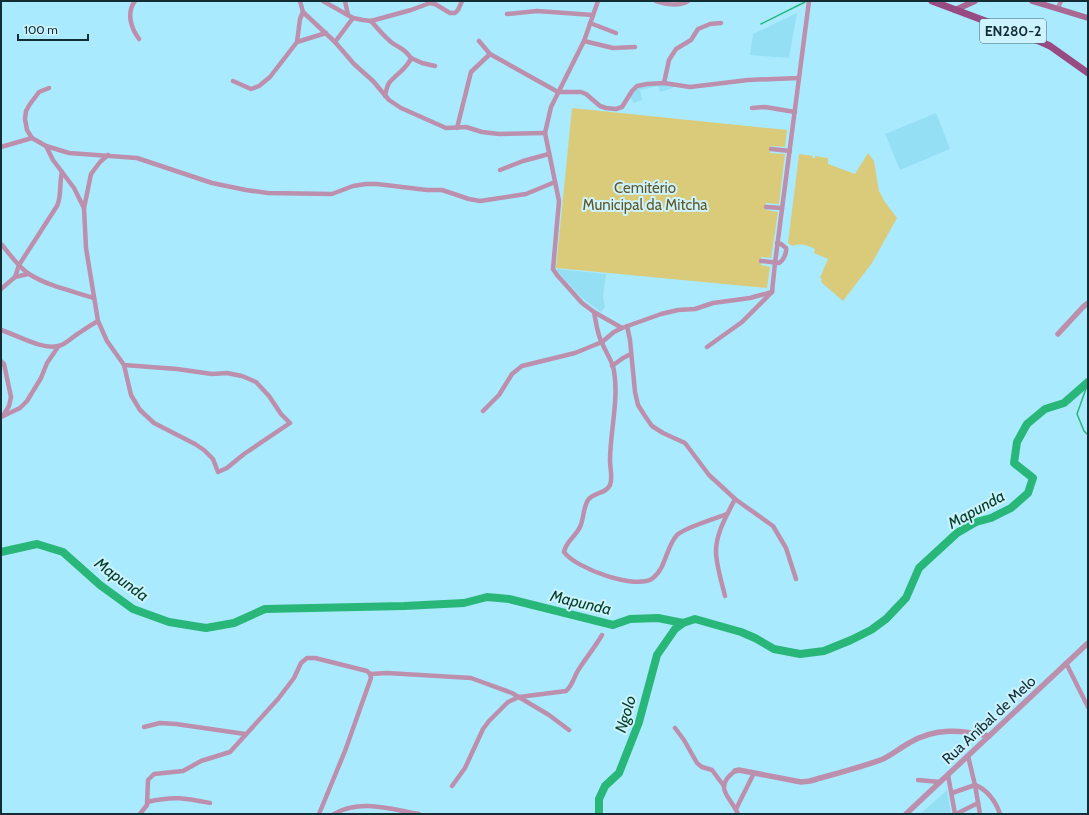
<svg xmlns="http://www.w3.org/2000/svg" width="1089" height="815" font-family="Cabin,sans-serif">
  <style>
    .built { fill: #95dff5 }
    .green { fill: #dacb7a }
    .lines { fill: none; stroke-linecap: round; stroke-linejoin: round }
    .stream { stroke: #29b779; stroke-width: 1.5 }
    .river { stroke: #29b779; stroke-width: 8 }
    .minor { stroke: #bc8fad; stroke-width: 4.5 }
    .tertiary { stroke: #bc8fad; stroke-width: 5.5 }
    .secondary { stroke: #a86894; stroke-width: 6 }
    .primary { stroke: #984b83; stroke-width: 7 }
    .labels { text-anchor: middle; stroke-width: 4; stroke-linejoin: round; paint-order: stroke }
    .shield { fill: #cdf3fe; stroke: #4b6871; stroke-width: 1 }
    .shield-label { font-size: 14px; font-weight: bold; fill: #132d34 }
    .park-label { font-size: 15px; fill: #615825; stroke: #cdf3fe }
    .street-label { font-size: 15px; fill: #132d34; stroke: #cdf3fe }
    .water-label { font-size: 16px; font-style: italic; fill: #033d25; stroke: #cdf3fe }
  </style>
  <rect width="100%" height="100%" fill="#aaeafe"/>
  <g class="built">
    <polygon points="797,13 789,58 750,55 753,34"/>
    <polygon points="661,84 674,86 673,88 660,92 658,86 640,90 642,100 634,103 630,97 633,92 638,87"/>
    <polygon points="936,113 950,149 900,170 885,134"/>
    <polygon points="558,269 606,274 603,297 605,307 601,312 581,297 557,271"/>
    <polygon points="947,790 951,814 920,814"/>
  </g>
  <g class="green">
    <polygon points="572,108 787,130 785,147 771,146 770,153 785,154 779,204 766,203 766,210 778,212 771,258 761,257 761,265 770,267 767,288 556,268"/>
    <path d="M868 153 874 161 879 191 885 202 897 218 872 263 843 301 821 282 822 278H820L828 259 814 253 815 249C807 245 801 243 792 246L788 243 799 154 813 156 812 158H815V156L828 158V164L855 174Z"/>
  </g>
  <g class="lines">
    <g class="stream">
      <polyline points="761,24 805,2"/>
      <polyline points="1088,383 1077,414 1084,431 1088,435"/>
    </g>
    <g class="river">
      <polyline points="1,552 37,544 63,552 100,585 133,609 169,622 206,628 234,623 265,609 404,606 464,603 487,597 509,599 613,625 630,619 658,618 683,623 695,619 741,632 755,638 774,649 800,654 824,651 851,640 871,630 886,619 906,598 919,568 957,533 976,522 991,518 1011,508 1028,493 1033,478 1014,463 1017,442 1027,424 1045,409 1064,403 1088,382"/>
      <polyline points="599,814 599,799 605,786 619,773 639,722 657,655 675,629 683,623"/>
    </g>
    <g class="minor">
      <path d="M135 1C126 13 131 28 139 39"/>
      <polyline points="300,1 303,12 335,42 354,64 373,81 389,100 401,108 446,128 466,127 482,132 499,134 545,133"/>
      <polyline points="323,1 353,18 363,20 371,21 411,10 430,3 435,4 450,13 455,13 458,10 462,1"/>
      <polyline points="345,1 348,15"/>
      <polyline points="598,1 584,41 551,107 545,133 559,201 553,269 557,275 582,303 594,312 622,328"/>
      <path d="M656 1C666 4 678 7 688 1"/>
      <polyline points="1058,8 1061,1"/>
      <polyline points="507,14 537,11 593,15"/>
      <path d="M371 21C377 28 384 36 391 42 400 49 403 47 411 58 408 68 396 74 389 83 387 86 386 91 385 96"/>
      <polyline points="590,23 616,33"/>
      <polyline points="479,41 490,54 558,92 581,92 586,94 600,106 606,108 616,109 622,107 632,91 637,86 647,84 664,83 690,87 748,80 799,78"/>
      <polyline points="584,41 613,48 635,47"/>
      <polyline points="297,42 326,33"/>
      <polyline points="335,42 353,18"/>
      <polyline points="411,58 422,63 435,66"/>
      <polyline points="233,81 251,89 259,86 270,77 297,42 300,19 303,12"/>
      <polyline points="664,83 669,60 676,49 691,40 698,29 710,24 721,23"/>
      <polyline points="49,88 39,92 30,104 26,111 25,119 27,130 32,138 46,146 69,153 137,158 212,183 246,190 268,193 332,194 353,186 366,184 377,184 427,190 442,190 469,199 480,201 526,194 555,182"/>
      <polyline points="752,108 765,107 795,112"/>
      <polyline points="457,128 471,72 490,54"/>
      <polyline points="46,146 53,160 74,188 84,208"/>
      <polyline points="1,147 32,138"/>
      <polyline points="771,149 790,151"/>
      <polyline points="108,155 100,162 91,174 84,208 86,248 98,321 107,341 124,365 131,395 140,410 154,423 195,444 204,450 213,459 218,472 227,468 244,454 290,423 281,414 269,396 256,382 242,376 227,373 212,374 177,369 124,365"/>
      <polyline points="500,170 523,161 549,154"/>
      <polyline points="766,207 782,208"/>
      <path d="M1 244C10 254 18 267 29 274 48 286 72 291 94 298"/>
      <path d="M761 261 779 263C783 261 787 253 786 248L781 244 777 243"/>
      <polyline points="15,277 28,274"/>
      <path d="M1 289 15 277 19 265 57 206C62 195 59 183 62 172"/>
      <polyline points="772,292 775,263 809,1"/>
      <path d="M594 312C596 322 597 332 601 341 605 350 610 358 613 366 620 397 610 430 610 461 610 469 613 477 610 485 606 494 594 492 588 500 583 508 584 518 580 527 576 536 566 541 564 552 575 568 637 591 653 578 666 568 666 547 677 535 683 528 717 518 727 514"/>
      <polyline points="627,326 630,340 635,392 638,405 645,416 652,426 663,433 685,443 709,475 720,485 735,499 773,526 786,548 796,579"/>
      <path d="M1 330C17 335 42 350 58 346 66 345 72 337 79 333 85 329 91 325 98 321"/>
      <polyline points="707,347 742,322 772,292"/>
      <polyline points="1,361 4,364 11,397 9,406 3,416"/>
      <polyline points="612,366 623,358 631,354"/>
      <polyline points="483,411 499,395 512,374 522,366 575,353 602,342 614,332 622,328 661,314 678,310 695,309 713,303 750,298 772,292"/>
      <polyline points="1,417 20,408 27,401 41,378 47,363 58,347"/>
      <path d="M725 596C722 583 716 565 716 551 716 533 727 515 735 499"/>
      <polyline points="1066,663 1088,707"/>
      <polyline points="370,674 387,673 471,678 512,693 549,715 569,730"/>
      <polyline points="144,727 160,723 176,724 245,734"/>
      <polyline points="675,728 684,740 697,763 702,767 712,770 724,786"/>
      <path d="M735 771C712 788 731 797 738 814"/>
      <polyline points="948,775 955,814"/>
      <polyline points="918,780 940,782"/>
      <path d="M452 786 465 768 483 729 489 721 508 702 519 697 566 691C573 685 574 676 579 669 586 658 595 647 602 635"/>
      <polyline points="952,793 975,785 968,756"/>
      <path d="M147 802C174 796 184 798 210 803"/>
      <polyline points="736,809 754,773"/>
      <polyline points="140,814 147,805 148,780 154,774 183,771 201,761 230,752 278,699 294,678 301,663 307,658 315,658 367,671 370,674 371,678 345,751 319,814"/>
      <path d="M334 814C360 799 390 809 419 814"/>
      <polyline points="956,814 978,803"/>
      <path d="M980 814 975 785C987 789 996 802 1000 814"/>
    </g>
    <g class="tertiary">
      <polyline points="1058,334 1083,307 1088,303"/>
      <path d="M735 771 739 770 801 782 810 781C834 774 859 768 883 759 893 754 900 748 909 743 936 727 961 730 989 736"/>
      <polyline points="906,814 1088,643"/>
    </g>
    <g class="secondary">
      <polyline points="1032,1 1088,18"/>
      <polyline points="955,10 975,1"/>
    </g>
    <polyline class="primary" points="932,1 1041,42 1050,46 1088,73"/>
  </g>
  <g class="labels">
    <rect class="shield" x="980" y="19" width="66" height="24" rx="3"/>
    <g class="shield-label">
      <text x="1013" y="36">EN280-2</text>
    </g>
    <g class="park-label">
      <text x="645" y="193">Cemitério<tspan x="645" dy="17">Municipal da Mitcha</tspan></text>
    </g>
    <g class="street-label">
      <text transform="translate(989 720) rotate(-43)" y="5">Rua Aníbal de Melo</text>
    </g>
    <g class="water-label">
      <text transform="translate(976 509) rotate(-29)" y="6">Mapunda</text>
      <text transform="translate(122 579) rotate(36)" y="6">Mapunda</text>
      <text transform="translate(581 602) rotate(13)" y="6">Mapunda</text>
      <text transform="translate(625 714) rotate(-73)" y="6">Ngolo</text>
    </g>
  </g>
  <rect width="1089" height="815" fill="none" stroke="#132d34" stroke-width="4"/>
  <path d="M18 34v6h70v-6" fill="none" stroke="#132d34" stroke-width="2"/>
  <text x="24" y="34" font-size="12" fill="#132d34" stroke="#cdf3fe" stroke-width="3" paint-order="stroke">100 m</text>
</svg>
